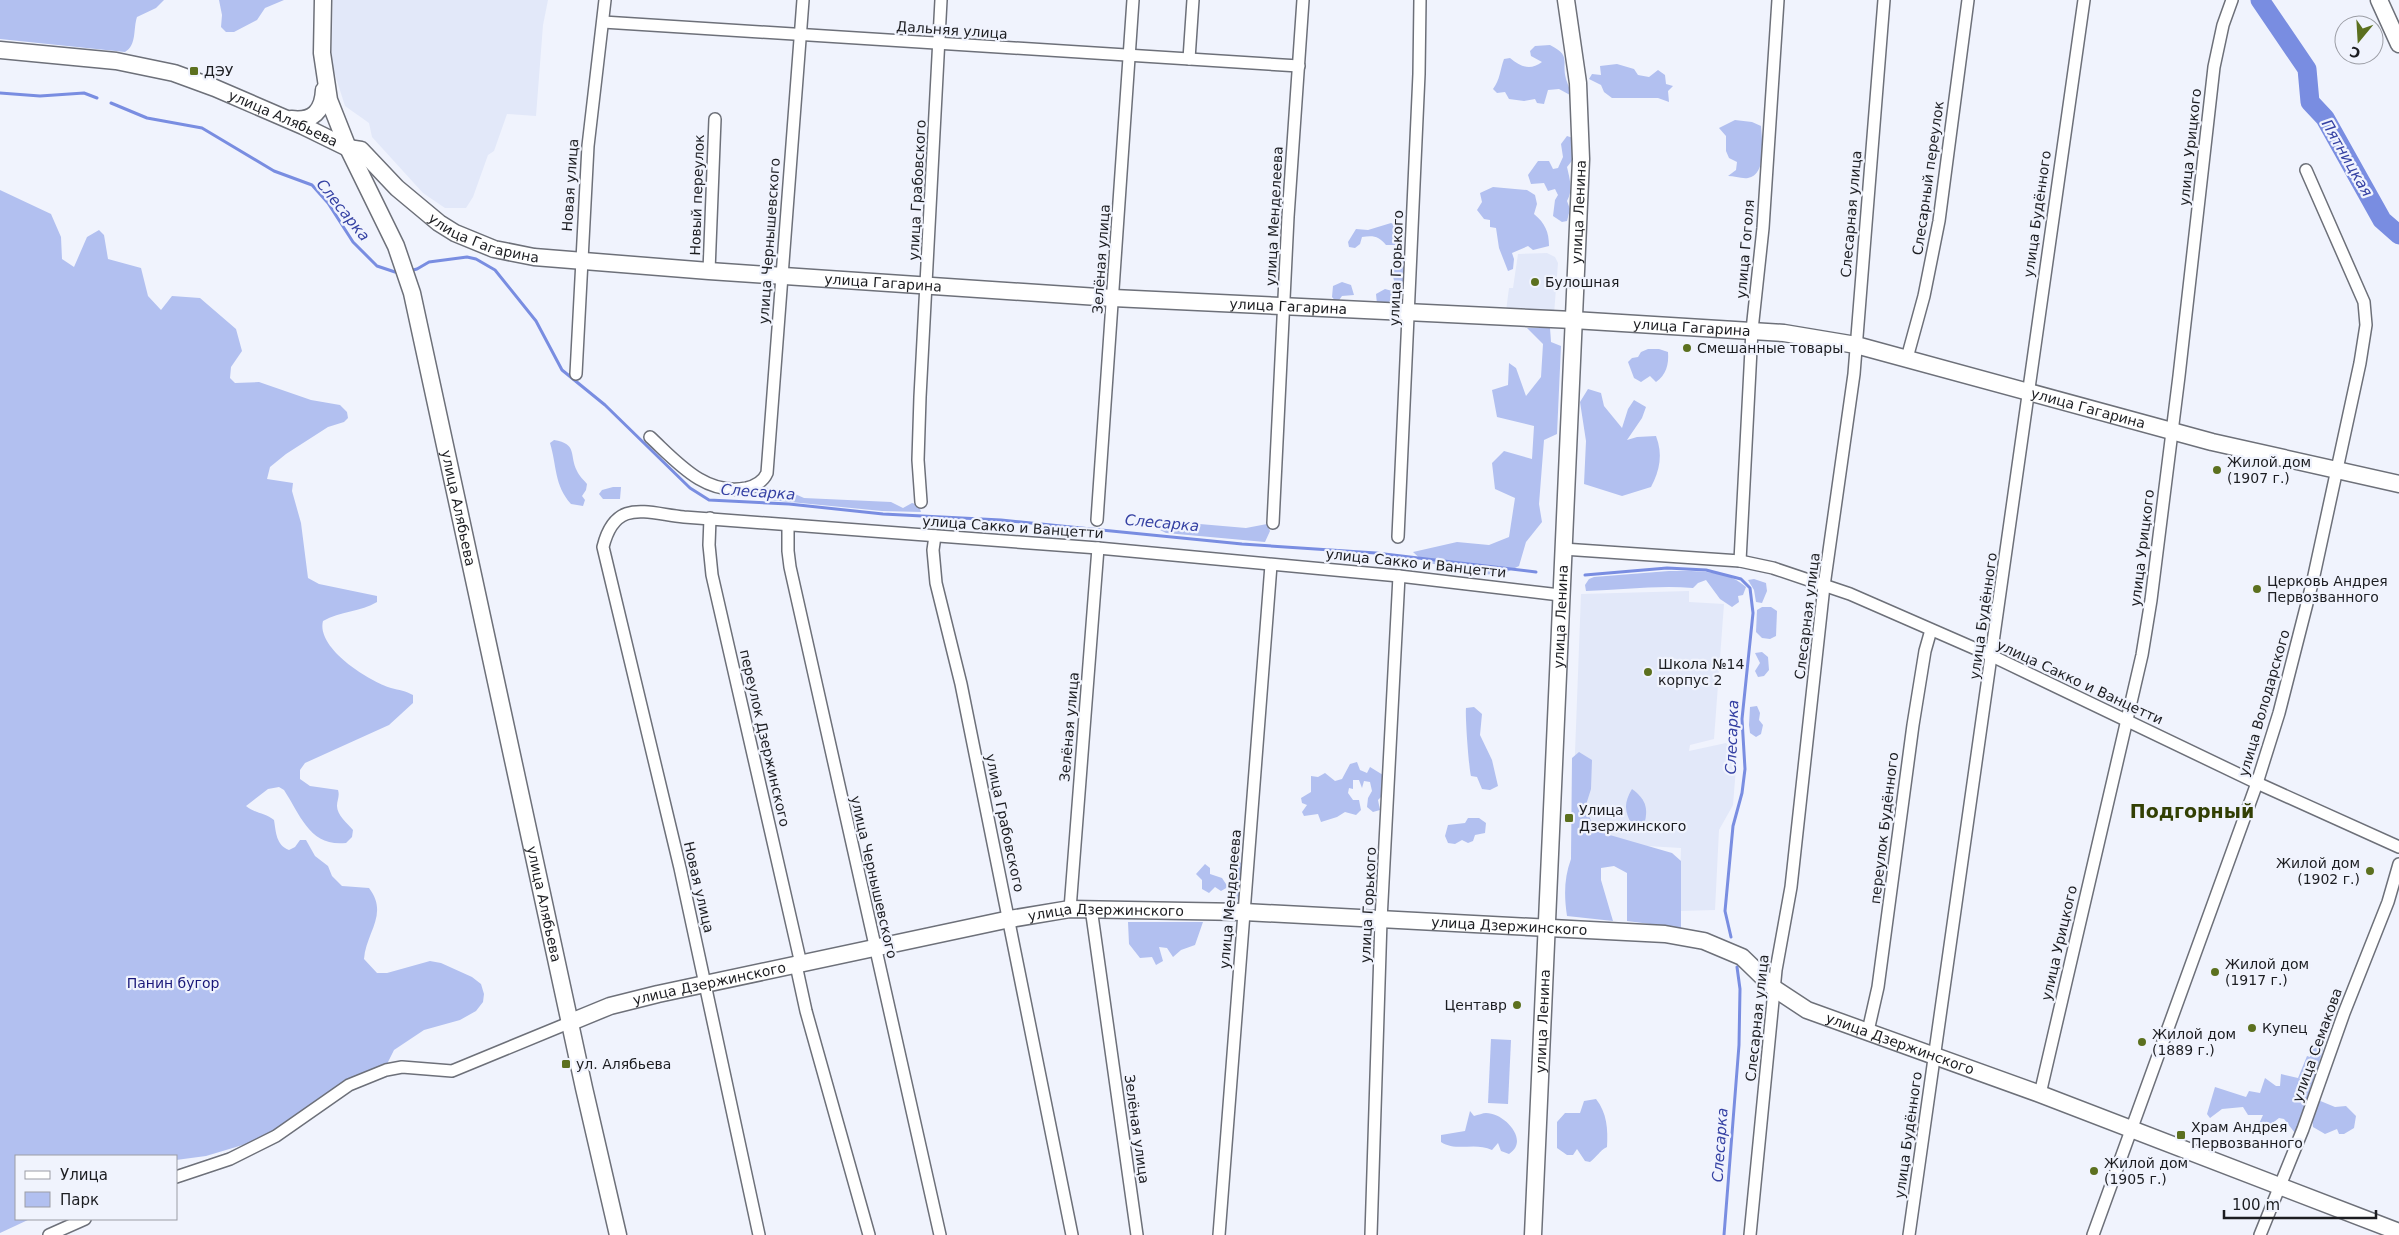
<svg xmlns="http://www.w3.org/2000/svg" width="2399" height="1235" font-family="'DejaVu Sans',sans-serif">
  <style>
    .built { fill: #e2e8f9 }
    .green { fill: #b2c0f0 }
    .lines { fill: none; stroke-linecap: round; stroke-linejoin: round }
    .stream { stroke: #798de1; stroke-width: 3 }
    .river { stroke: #798de1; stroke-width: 19 }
    .street-casing { stroke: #6d7079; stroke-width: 14 }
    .secondary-casing { stroke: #6d7079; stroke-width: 19 }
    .street { stroke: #fff; stroke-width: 11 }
    .secondary { stroke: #fff; stroke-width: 16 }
    .poi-dot { fill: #5c701f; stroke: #f0f3fd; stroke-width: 2 }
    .labels { text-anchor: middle; stroke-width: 4.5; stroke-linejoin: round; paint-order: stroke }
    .street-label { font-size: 14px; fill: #1c1d21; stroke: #f0f3fd }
    .poi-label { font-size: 14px; fill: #1c1d21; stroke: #f0f3fd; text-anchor: start }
    .park-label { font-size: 14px; fill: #1a1879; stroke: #f0f3fd }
    .water-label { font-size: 15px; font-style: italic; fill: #3541a3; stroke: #f0f3fd }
    .district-label { font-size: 19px; font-weight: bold; fill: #323f04; stroke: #f0f3fd }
  </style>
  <rect width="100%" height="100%" fill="#f0f3fd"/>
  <g class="built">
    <polygon points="333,0 548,0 543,25 536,116 507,114 494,151 488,155 473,197 466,208 445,208 423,193 372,137 369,123 345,106 331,62"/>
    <polygon points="1547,253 1555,257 1558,263 1554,314 1506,311 1509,288 1513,288 1518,254"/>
    <polygon points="1689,591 1689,602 1724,604 1714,739 1690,745 1689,751 1726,743 1737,755 1733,805 1719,830 1715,910 1679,911 1681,848 1629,845 1571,859 1581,594"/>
  </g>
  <g class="green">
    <path d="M0 0H164L156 8 137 17C133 29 137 45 125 52L0 39Z"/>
    <polygon points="219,0 284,0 265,8 257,20 234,32 226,32 221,27 222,15"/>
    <path d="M1550 45C1572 56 1561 61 1566 79 1568 86 1570 87 1570 95L1559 89 1548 90 1544 104 1537 103 1535 99 1524 101 1509 99 1505 92 1497 93 1493 89C1500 80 1500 70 1504 59L1510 58C1521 67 1530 71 1542 62L1531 56 1530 51 1535 46Z"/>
    <polygon points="1617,64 1634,69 1638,75 1649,77 1658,70 1665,75 1666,84 1673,86 1668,91 1669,102 1658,98 1612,98 1604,92 1601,85 1589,79 1592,74 1601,75 1600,66"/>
    <path d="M1735 120 1752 122 1761 126C1762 140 1767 175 1748 178 1742 179 1734 176 1728 176L1736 170 1737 162 1729 158 1726 151V136L1719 128Z"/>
    <path d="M1567 136 1573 138 1575 157 1567 167C1570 180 1573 190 1567 201L1570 209 1567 221 1562 222 1553 216 1555 200 1558 195 1555 189 1548 191 1544 183 1531 184 1528 175 1538 161H1549L1553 169 1558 168 1563 157 1561 144Z"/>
    <path d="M1493 187 1527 190 1535 195 1537 204 1534 214C1545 223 1549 232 1549 246L1533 250 1528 246 1512 253 1514 259 1513 269 1508 271 1499 248 1496 228 1490 227V220L1484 219 1477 210 1482 202 1480 193Z"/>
    <path d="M0 190 51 214 61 237 62 259 74 267 87 237 99 230 104 235 108 259 141 268 148 296 161 310 172 296 200 298 236 329 242 351 231 367 230 378 235 383 259 382 311 400 340 405 347 412 348 418 344 422 328 427 286 454 270 467 267 479 293 483 292 491 301 523 308 578 319 584 377 596V602C361 612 340 611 323 621 316 648 368 681 391 688 399 690 406 691 413 695V703L389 725 305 763 300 770V779L310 786 338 790C340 796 337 800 337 806 337 815 347 823 353 830L352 837 346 843C310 847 301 816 284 790L279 787 268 789 246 806C254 813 265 813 274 820 276 832 276 845 289 850L295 847 300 840H306L315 856 328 866 332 876 342 886 369 888C389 914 366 932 364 959L377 973H387L430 961 441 963 472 977 481 984 484 994 483 1002 476 1011 460 1020 424 1030 394 1050 387 1064 356 1076 319 1098 287 1123 256 1141 206 1156 176 1160V1156H16V1219H30L0 1233Z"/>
    <path d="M1391 223 1400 227 1403 237 1395 245H1386C1379 236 1373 235 1362 237L1360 244 1355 248 1349 247 1348 242 1356 229 1368 230Z"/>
    <path d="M1393 257H1400L1404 262 1406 289 1400 290C1393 282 1390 273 1396 263Z"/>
    <polygon points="1342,282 1351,285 1354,295 1342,296 1337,303 1332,297 1333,286"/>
    <polygon points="1385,289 1396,292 1395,298 1387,303 1377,304 1376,294"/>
    <polygon points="1527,328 1550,328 1551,342 1561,346 1557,434 1544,440 1539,504 1542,522 1526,542 1519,566 1503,574 1469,575 1452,566 1425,563 1413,552 1457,542 1489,545 1509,537 1515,498 1495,489 1492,463 1504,451 1532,459 1534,426 1497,417 1492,390 1508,385 1509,363 1516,368 1526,396 1541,377 1543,344"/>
    <path d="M1648 349H1659L1668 352C1669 365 1666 375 1656 382L1650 376 1641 382 1634 378 1628 362 1632 358 1638 357 1641 352Z"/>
    <path d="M1588 389 1601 393 1604 406 1622 428 1628 409 1634 400 1646 407 1642 418 1627 440 1637 437 1656 436C1663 454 1660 470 1651 487L1622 496 1584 484 1586 441 1580 402Z"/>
    <path d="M554 440C578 444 569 455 577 471 579 476 584 480 587 484L586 490 582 496 585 500 583 506 571 504C554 485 557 466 550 443Z"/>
    <polygon points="613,487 621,487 620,499 603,499 599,494 602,490"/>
    <polygon points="760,487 786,490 804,498 891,502 903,508 912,503 919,505 921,512 882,511 760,499 748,493"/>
    <polygon points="1165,521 1246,528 1267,524 1270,531 1265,542 1166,533 1160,530"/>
    <path d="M1669 571C1693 571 1727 569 1746 587L1743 595 1738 596 1739 602 1732 607 1720 599 1706 580 1698 583 1693 588C1657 585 1622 590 1586 591L1585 585 1589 579 1594 577Z"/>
    <polygon points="1754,579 1766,583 1767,591 1762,603 1756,602 1754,590 1748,580"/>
    <polygon points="1762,607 1771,607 1777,611 1776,636 1770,639 1762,638 1756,632 1757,610"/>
    <polygon points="1762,652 1768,657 1769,670 1764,676 1758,677 1755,671 1760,663 1755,653"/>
    <polygon points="1757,706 1760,713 1759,720 1763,725 1761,734 1756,737 1750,733 1749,725 1750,707"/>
    <path d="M1474 707 1482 714 1480 735 1492 760 1498 786 1490 790 1482 789 1477 777 1471 776C1469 769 1465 717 1466 708Z"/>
    <path d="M1579 752 1592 760 1591 789 1585 808 1596 831 1672 853 1681 861V928L1627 921V873L1614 866 1601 868V880L1613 921 1567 916C1564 896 1564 878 1571 859L1572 758Z"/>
    <polygon points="1357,762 1360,770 1367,773 1370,767 1383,775 1382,796 1378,800 1380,810 1373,812 1367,807 1368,798 1372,791 1370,782 1364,781 1362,788 1359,780 1353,780 1353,789 1349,788 1348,793 1353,800 1359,800 1361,810 1356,815 1345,812 1337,817 1321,822 1318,814 1304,816 1302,812 1307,805 1302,803 1301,798 1311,792 1311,776 1318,777 1325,773 1335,781 1342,779 1350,764"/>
    <path d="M1632 789C1647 800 1649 810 1643 828L1632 825C1624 811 1624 802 1632 789Z"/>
    <polygon points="1468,818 1479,818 1486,823 1485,833 1475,835 1473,841 1468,843 1462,840 1455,844 1448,843 1445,836 1448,825 1465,823"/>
    <path d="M1234 862H1240C1246 870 1243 892 1237 900L1229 878 1232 876 1231 868Z"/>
    <polygon points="1205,864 1210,868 1210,874 1222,878 1228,887 1221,891 1215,887 1209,893 1202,889 1202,880 1196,874"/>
    <polygon points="1128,922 1203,922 1195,945 1181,950 1173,957 1167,948 1159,947 1163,961 1156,965 1152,957 1140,958 1129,944"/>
    <polygon points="1491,1039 1511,1040 1508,1104 1488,1103"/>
    <polygon points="2322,1045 2323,1051 2295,1133 2284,1119 2279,1118 2266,1128 2258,1126 2263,1115 2248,1115 2243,1107 2222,1109 2210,1118 2207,1114 2215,1087 2246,1097 2249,1091 2260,1093 2265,1078 2276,1086 2280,1086 2281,1074 2298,1078 2307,1056 2310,1057 2313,1049"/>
    <path d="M1596 1099C1607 1113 1608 1129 1607 1147 1599 1151 1597 1157 1590 1162L1585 1161 1577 1149 1573 1155H1567L1557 1148V1122L1565 1113H1580L1584 1101Z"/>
    <polygon points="2318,1100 2335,1107 2346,1106 2356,1116 2354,1128 2344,1134 2339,1134 2337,1129 2325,1134 2313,1127 2312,1117"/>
    <path d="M1470 1111 1474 1116C1478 1115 1483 1113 1486 1113 1505 1113 1530 1141 1509 1154L1501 1151 1498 1143 1492 1150C1475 1142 1456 1152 1441 1142V1135L1465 1131Z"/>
  </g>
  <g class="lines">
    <g class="stream">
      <polyline points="0,93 40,96 84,93 97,98"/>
      <polyline points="111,103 147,118 202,128 274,171 312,185 328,203 353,242 377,266 395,272 400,272"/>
      <polyline points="409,271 417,269 429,262 467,257 476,259 495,270 536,321 562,370 605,405 690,488 709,500 789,504 883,514 1001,520 1242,544 1376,553 1536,572"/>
      <polyline points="1585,575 1667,568 1706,570 1741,579 1750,588 1753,613 1742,719 1745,769 1742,793 1733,826 1725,911 1731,937"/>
      <polyline points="1724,1235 1739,1045 1740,989 1737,967"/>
    </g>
    <polyline class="river" points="2260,0 2307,69 2310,102 2325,118 2382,220 2399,235"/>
    <g class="street-casing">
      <g id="street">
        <polyline points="603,22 1299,66"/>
        <polyline points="1189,59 1193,0"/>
        <polyline points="709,271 715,119"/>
        <polyline points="1907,358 1924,296 1939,221 1968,0"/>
        <polyline points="576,374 588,146 605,0"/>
        <path d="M650 437C677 462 705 496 746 488 755 486 763 482 767 473L803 0"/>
        <polyline points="921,502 918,460 920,397 941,0"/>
        <polyline points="710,518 709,545 712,575 801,964"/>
        <polyline points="1097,520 1133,0"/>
        <polyline points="1273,523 1288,217 1303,0"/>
        <polyline points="788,525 788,551 790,567 940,1235"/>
        <polyline points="935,536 933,550 936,583 961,684 1072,1235"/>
        <polyline points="1398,537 1419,74 1420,0"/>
        <polyline points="1563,549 1740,561 1773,568 1850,594 1992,656 2257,783 2399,847"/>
        <polyline points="1740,561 1752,330 1763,228 1778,0"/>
        <polyline points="1091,908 1137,1235"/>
        <polyline points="1070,909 1098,548"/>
        <polyline points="796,965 806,1011 869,1235"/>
        <polyline points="1868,1031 1878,987 1913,725 1925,651 1931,630"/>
        <polyline points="2040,1094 2142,655 2151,600 2179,376 2214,67 2223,25 2232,0"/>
        <polyline points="176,1177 230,1159 276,1136 349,1085 386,1070 402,1067 452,1071 571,1022"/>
        <polyline points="49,1235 85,1219"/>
        <path d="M759 1235 680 868 603 547C615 498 645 513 684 517L1098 548 1399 576 1560 595"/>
        <polyline points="1219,1235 1271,565"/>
        <polyline points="1371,1235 1381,920 1399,576"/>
        <polyline points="1750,1235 1776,970 1791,887 1824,586 1854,374 1884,0"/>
        <polyline points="1909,1235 2084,0"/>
        <polyline points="2093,1235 2257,783 2279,713 2313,580 2360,363 2366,325 2364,302 2306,170"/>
        <polyline points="2260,1235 2303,1129 2344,1013 2388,902 2399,864"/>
      </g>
    </g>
    <g class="secondary-casing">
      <g id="secondary">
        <path id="s1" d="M323 0 322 53 329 100 348 148 396 246 412 293 584 1088 618 1235"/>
        <polyline points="2379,0 2399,44"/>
        <path id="s2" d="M0 50 116 61 174 73 215 88 303 126 348 148"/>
        <path d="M291 119C313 122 323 111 324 90"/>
        <path id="s3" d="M348 148 361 150 397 188 439 223 455 233 494 249 534 257 709 271 1113 298 1573 320 1784 333 1856 345 2212 442 2399 484"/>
        <path id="s4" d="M571 1022 610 1006 658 994 1010 919 1070 909 1244 912 1665 934 1704 941 1742 957 1775 989 1807 1010 2040 1094 2399 1232"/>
        <path id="s5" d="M1533 1235 1581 159 1578 83 1566 0"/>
      </g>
    </g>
    <use href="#street" class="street"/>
    <use href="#secondary" class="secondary"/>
  </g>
  <g class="poi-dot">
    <rect x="189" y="66" width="10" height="10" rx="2.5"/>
    <circle cx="1535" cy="282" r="5"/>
    <circle cx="1687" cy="348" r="5"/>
    <circle cx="2217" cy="470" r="5"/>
    <circle cx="2257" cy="589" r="5"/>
    <circle cx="1648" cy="672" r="5"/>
    <rect x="1564" y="813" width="10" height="10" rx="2.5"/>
    <circle cx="2370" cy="871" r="5"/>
    <circle cx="2215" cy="972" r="5"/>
    <circle cx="1517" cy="1005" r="5"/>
    <circle cx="2252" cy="1028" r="5"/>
    <circle cx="2142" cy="1042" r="5"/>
    <rect x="561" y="1059" width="10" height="10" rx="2.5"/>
    <rect x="2176" y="1130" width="10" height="10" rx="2.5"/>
    <circle cx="2094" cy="1171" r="5"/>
  </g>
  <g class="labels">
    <g class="street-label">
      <text transform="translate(952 30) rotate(4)" y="5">Дальняя улица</text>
      <text dy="5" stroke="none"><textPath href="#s2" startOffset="294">улица Алябьева</textPath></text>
      <text transform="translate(2190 147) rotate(-84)" y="5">улица Урицкого</text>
      <text transform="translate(1928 178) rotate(-82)" y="5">Слесарный переулок</text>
      <text transform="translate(570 185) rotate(-86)" y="5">Новая улица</text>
      <text transform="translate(917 190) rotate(-87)" y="5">улица Грабовского</text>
      <text transform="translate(697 195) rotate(-88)" y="5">Новый переулок</text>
      <text dy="5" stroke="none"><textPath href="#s5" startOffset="1024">улица Ленина</textPath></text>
      <text transform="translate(1851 214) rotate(-85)" y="5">Слесарная улица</text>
      <text transform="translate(2037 214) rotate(-82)" y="5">улица Будённого</text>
      <text transform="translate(1274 216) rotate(-87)" y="5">улица Менделеева</text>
      <text dy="5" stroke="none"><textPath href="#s3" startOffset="168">улица Гагарина</textPath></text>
      <text transform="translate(769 241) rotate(-86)" y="5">улица Чернышевского</text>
      <text transform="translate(1745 249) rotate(-85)" y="5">улица Гоголя</text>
      <text transform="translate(1101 259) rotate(-86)" y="5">Зелёная улица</text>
      <text transform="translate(1396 268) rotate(-88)" y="5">улица Горького</text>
      <text dy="5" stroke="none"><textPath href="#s3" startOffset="572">улица Гагарина</textPath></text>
      <text dy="5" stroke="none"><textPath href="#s3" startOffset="978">улица Гагарина</textPath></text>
      <text dy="5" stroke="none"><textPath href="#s3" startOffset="1382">улица Гагарина</textPath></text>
      <text dy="5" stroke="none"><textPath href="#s3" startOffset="1788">улица Гагарина</textPath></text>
      <text dy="5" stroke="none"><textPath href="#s1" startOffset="531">улица Алябьева</textPath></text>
      <text transform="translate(1013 527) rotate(4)" y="5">улица Сакко и Ванцетти</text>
      <text transform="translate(2142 548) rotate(-83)" y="5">улица Урицкого</text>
      <text transform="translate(1416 563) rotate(6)" y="5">улица Сакко и Ванцетти</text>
      <text transform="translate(1807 616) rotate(-83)" y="5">Слесарная улица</text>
      <text transform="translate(1983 616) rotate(-82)" y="5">улица Будённого</text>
      <text dy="5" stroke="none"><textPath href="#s5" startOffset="619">улица Ленина</textPath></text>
      <text transform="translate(2080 682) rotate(25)" y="5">улица Сакко и Ванцетти</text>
      <text transform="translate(2264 703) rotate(-74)" y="5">улица Володарского</text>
      <text transform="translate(1069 727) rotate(-85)" y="5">Зелёная улица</text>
      <text transform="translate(765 738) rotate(77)" y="5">переулок Дзержинского</text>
      <text transform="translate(1005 823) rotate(78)" y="5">улица Грабовского</text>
      <text transform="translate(1884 828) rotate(-83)" y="5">переулок Будённого</text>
      <text transform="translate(874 877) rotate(77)" y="5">улица Чернышевского</text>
      <text transform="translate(699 887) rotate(77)" y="5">Новая улица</text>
      <text transform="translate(1230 899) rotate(-85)" y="5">улица Менделеева</text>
      <text dy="5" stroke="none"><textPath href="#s1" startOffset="936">улица Алябьева</textPath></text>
      <text transform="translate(1368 905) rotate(-87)" y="5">улица Горького</text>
      <text dy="5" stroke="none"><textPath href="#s4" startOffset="548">улица Дзержинского</textPath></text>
      <text dy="5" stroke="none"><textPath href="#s4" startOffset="952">улица Дзержинского</textPath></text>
      <text transform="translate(2059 943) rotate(-77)" y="5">улица Урицкого</text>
      <text dy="5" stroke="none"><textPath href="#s4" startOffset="144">улица Дзержинского</textPath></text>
      <text transform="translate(1757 1018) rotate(-84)" y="5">Слесарная улица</text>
      <text dy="5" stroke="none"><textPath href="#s5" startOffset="214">улица Ленина</textPath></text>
      <text dy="5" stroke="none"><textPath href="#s4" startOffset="1372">улица Дзержинского</textPath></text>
      <text transform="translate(2317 1045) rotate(-70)" y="5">улица Семакова</text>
      <text transform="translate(1137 1129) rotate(82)" y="5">Зелёная улица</text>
      <text transform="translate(1908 1135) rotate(-82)" y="5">улица Будённого</text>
    </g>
    <g class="poi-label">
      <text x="204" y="76">ДЭУ</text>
      <text x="1545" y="287">Булошная</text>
      <text x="1697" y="353">Смешанные товары</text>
      <text x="2227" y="467">Жилой дом<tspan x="2227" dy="16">(1907 г.)</tspan></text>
      <text x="2267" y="586">Церковь Андрея<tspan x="2267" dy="16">Первозванного</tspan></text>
      <text x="1658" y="669">Школа №14<tspan x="1658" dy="16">корпус 2</tspan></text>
      <text x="1579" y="815">Улица<tspan x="1579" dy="16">Дзержинского</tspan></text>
      <text x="2360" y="868" text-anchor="end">Жилой дом<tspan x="2360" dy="16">(1902 г.)</tspan></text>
      <text x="2225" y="969">Жилой дом<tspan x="2225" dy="16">(1917 г.)</tspan></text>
      <text x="1507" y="1010" text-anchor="end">Центавр</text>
      <text x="2262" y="1033">Купец</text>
      <text x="2152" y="1039">Жилой дом<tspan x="2152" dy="16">(1889 г.)</tspan></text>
      <text x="576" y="1069">ул. Алябьева</text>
      <text x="2191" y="1132">Храм Андрея<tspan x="2191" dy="16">Первозванного</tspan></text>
      <text x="2104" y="1168">Жилой дом<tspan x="2104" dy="16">(1905 г.)</tspan></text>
    </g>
    <g class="park-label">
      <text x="173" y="988">Панин бугор</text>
    </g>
    <g class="water-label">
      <text transform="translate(2347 158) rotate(60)" y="5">Пятницкая</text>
      <text transform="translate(343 210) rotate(51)" y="5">Слесарка</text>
      <text transform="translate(758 492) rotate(4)" y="5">Слесарка</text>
      <text transform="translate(1162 523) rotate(5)" y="5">Слесарка</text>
      <text transform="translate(1732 737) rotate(-88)" y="5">Слесарка</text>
      <text transform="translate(1720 1145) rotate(-86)" y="5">Слесарка</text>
    </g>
    <g class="district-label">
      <text x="2192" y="818">Подгорный</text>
    </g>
  </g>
  <rect x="15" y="1155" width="162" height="65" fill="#f0f3fd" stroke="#9b9da5"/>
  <rect x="25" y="1171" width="25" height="8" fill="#ffffff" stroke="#9b9da5"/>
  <text x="60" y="1180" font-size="15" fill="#1c1d21">Улица</text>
  <rect x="25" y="1192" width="25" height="15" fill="#b2c0f0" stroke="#9b9da5"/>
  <text x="60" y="1205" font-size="15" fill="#1c1d21">Парк</text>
  <g transform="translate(2359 40) rotate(198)"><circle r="24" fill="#f0f3fd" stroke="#9b9da5"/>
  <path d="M0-4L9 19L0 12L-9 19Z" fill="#5c701f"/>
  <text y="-8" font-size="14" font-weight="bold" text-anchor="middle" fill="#1c1d21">С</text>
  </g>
  <path d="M2224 1210v8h152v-8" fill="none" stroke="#1c1d21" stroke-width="2.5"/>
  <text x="2232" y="1210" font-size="15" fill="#1c1d21" stroke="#f0f3fd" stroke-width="4" paint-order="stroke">100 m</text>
</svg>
